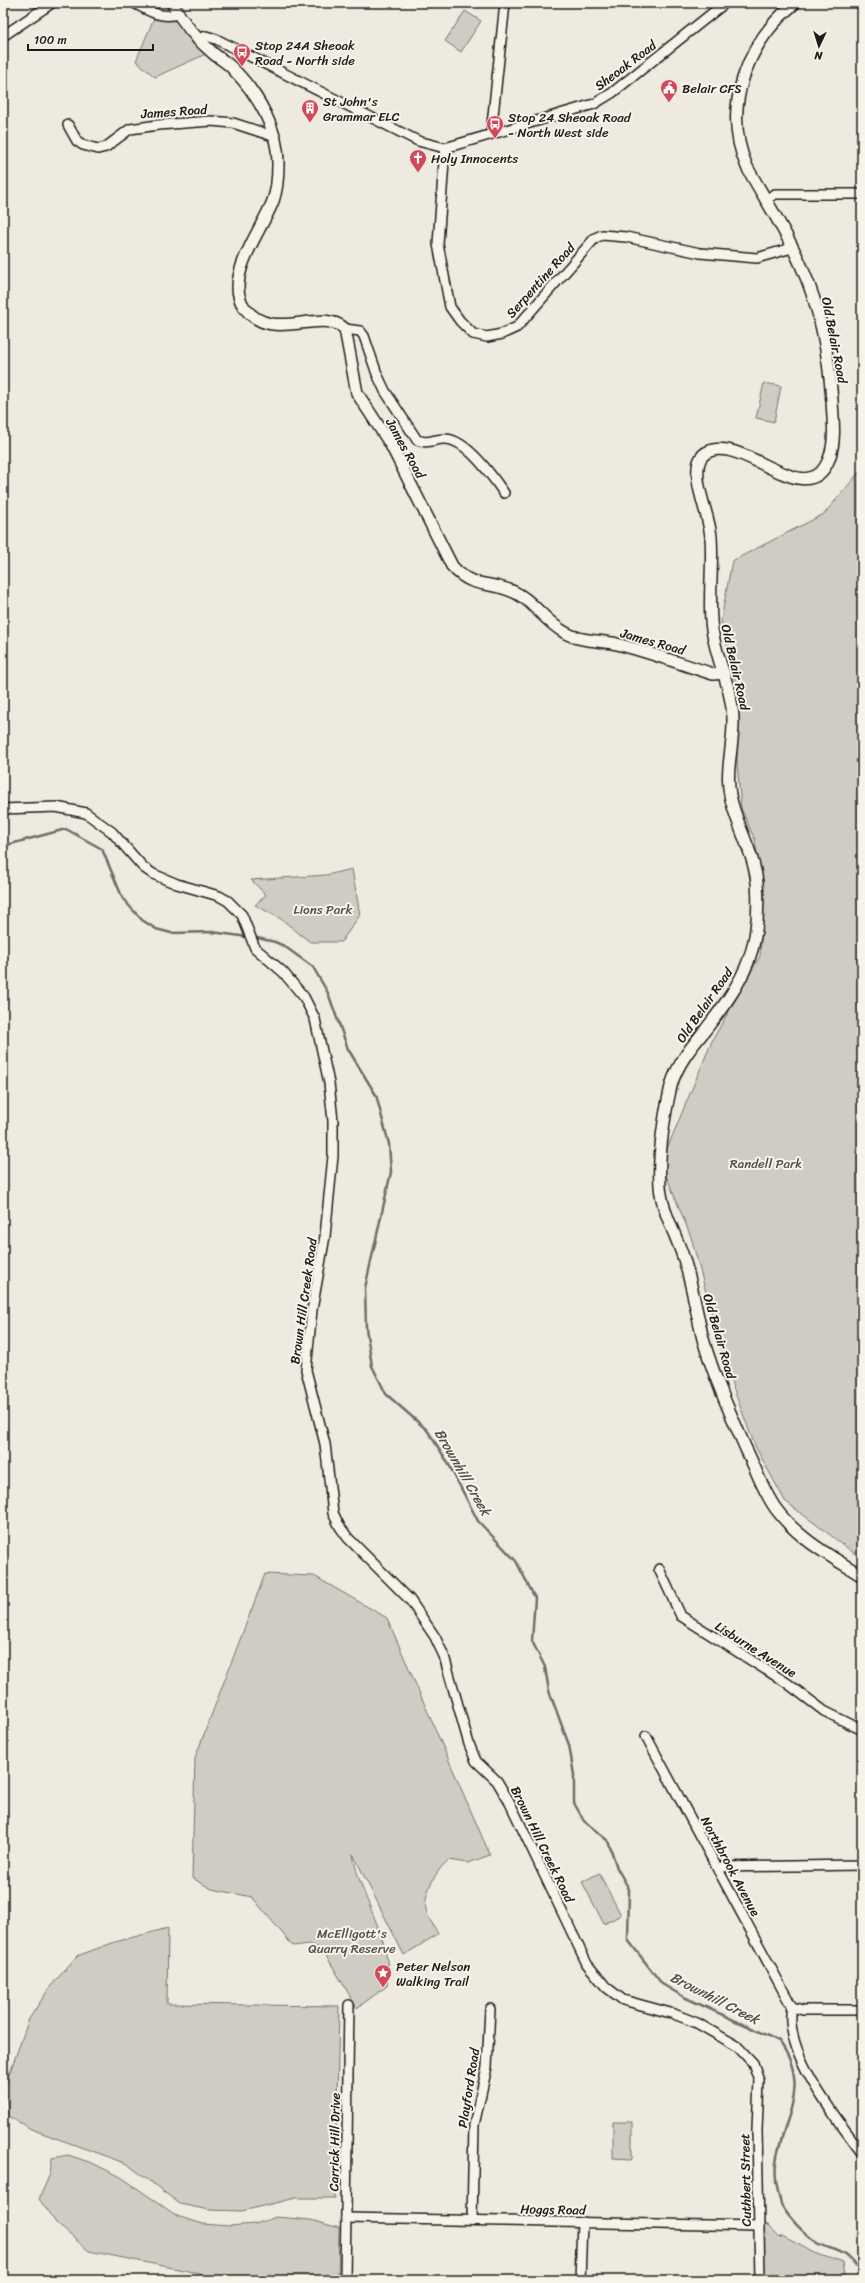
<svg xmlns="http://www.w3.org/2000/svg" width="865" height="2283" font-family="Sriracha,sans-serif">
  <style>
    .green { fill: #cfccc3; stroke: #767470 }
    .lines { fill: none; stroke-linecap: round; stroke-linejoin: round }
    .stream { stroke: #6f6d69; stroke-width: 2.5 }
    .minor-casing { stroke: #1c1c1c; stroke-width: 12 }
    .major-casing { stroke: #1c1c1c; stroke-width: 14 }
    .minor { stroke: #f7f3e8; stroke-width: 9 }
    .major { stroke: #f7f3e8; stroke-width: 11 }
    .labels { text-anchor: middle; stroke-width: 4; stroke-linejoin: round; paint-order: stroke }
    .poi-label { font-size: 13px; fill: #1c1c1c; stroke: #f7f3e8; text-anchor: start }
    .street-label { font-size: 13px; fill: #1c1c1c; stroke: #f7f3e8 }
    .park-label { font-size: 13px; fill: #52514e; stroke: #f7f3e8 }
    .water-label { font-size: 14px; font-style: italic; fill: #535250; stroke: #f7f3e8 }
  </style>
  <rect width="100%" height="100%" fill="#eeeae0"/>
  <filter id="ink" filterUnits="userSpaceOnUse"><feTurbulence type="fractalNoise" baseFrequency=".025" numOctaves="2"/><feDisplacementMap in="SourceGraphic" scale="8" xChannelSelector="R" yChannelSelector="G"/><feConvolveMatrix kernelMatrix="1 2 1 2 8 2 1 2 1" color-interpolation-filters="sRGB"/></filter>
  <g filter="url(#ink)">
    <g class="green">
      <polygon points="465,11 481,21 461,52 445,41"/>
      <polygon points="154,18 176,21 206,54 155,77 136,61"/>
      <polygon points="764,383 781,386 774,422 756,418"/>
      <polygon points="862,469 862,1559 785,1501 755,1446 728,1374 691,1237 661,1163 712,1041 760,956 764,895 755,840 741,808 737,764 738,694 721,620 732,561 824,514"/>
      <polygon points="352,869 360,915 341,942 310,942 281,919 255,905 266,895 251,880 326,875"/>
      <path d="M265 1574 314 1576 387 1618 490 1855 468 1863 449 1860C437 1868 423 1894 426 1909 427 1917 435 1927 438 1934L404 1955 353 1854C359 1898 394 1939 387 1986L357 2008 323 1950 310 1944 293 1946 252 1897 212 1889 192 1878 195 1758Z"/>
      <polygon points="599,1873 621,1915 604,1924 582,1882"/>
      <polygon points="168,1928 167,2004 339,2006 335,2198 296,2198 242,2211 209,2210 180,2204 127,2164 31,2129 8,2116 5,2086 29,2019 50,1987 77,1956 115,1942"/>
      <polygon points="613,2122 632,2122 632,2159 613,2158"/>
      <polygon points="68,2155 92,2163 121,2177 177,2216 203,2224 229,2226 255,2224 276,2217 311,2220 339,2228 338,2280 220,2280 188,2271 89,2251 56,2223 39,2199 50,2174 52,2158"/>
      <polygon points="762,2220 780,2238 782,2236 815,2253 843,2263 846,2280 760,2280"/>
    </g>
    <g class="lines">
      <g class="stream">
        <polyline points="3,846 66,829 102,849 123,899 142,920 156,929 171,933 212,932 248,937"/>
        <path d="M253 937 275 942 284 946 313 967 328 993 348 1049 376 1095 389 1144 391 1172 365 1288 366 1328 372 1366 386 1394 427 1430 447 1461 478 1521 516 1561 535 1598 532 1641 545 1667 549 1691 569 1745 574 1775V1803L584 1821 608 1841 617 1868 629 1889 628 1940 662 1984 684 1997 779 2041C821 2098 763 2136 778 2192 779 2196 780 2202 782 2206 790 2219 805 2235 818 2243 827 2248 838 2250 846 2256 852 2261 857 2268 862 2274"/>
      </g>
      <g class="minor-casing">
        <g id="minor">
          <path d="M134 3C149 11 161 19 178 14"/>
          <polyline points="3,36 52,3"/>
          <polyline points="197,40 206,36 216,39 418,141 445,148 594,104 612,93 725,3"/>
          <polyline points="68,125 77,141 83,145 98,149 106,147 130,129 158,125 211,121 233,123 273,136"/>
          <polyline points="491,134 505,3"/>
          <polyline points="445,148 438,244 450,307 460,321 473,334 487,337 502,334 517,327 595,238 602,235 626,237 700,253 757,258 792,248"/>
          <polyline points="765,200 775,194 862,194"/>
          <path d="M345 329 360 331 364 336 377 374 385 391 417 440C429 445 435 438 446 439 467 440 493 477 504 493"/>
          <polyline points="3,809 56,807 86,813 112,832 143,867 153,874 177,884 219,896 228,901 242,915 255,948 283,972 304,997 315,1019 329,1083 333,1121 333,1156 325,1236 312,1310 306,1370 325,1444 333,1513 340,1527 348,1538 410,1600 435,1637 444,1656 469,1744 476,1761 497,1781 510,1803 587,1964 606,1987 623,2000 674,2014 697,2023 737,2046 753,2063 759,2080 757,2130 760,2280"/>
          <polyline points="659,1569 681,1616 787,1683 824,1711 862,1730"/>
          <polyline points="646,1736 792,2007"/>
          <polyline points="717,1867 862,1865"/>
          <path d="M792 2007C782 2051 837 2119 862 2153"/>
          <polyline points="792,2007 803,2010 862,2010"/>
          <polyline points="346,2218 759,2226"/>
          <polyline points="472,2220 474,2125 487,2067 490,2009"/>
          <polyline points="345,2280 349,2005"/>
          <polyline points="580,2280 582,2222"/>
        </g>
      </g>
      <g class="major-casing">
        <g id="major">
          <path d="M172 3C183 23 197 40 214 54 220 59 228 63 233 69 257 93 279 130 278 165 278 176 277 190 273 201 263 228 223 278 244 307 272 345 319 306 345 329L357 393 391 445 452 566C471 588 485 581 509 590 531 597 544 621 564 632 580 642 600 640 617 644 649 652 681 664 713 674L724 673"/>
          <path d="M795 3C747 42 721 108 747 167 765 200 789 235 803 270 821 311 829 357 832 401 833 420 836 441 829 459 808 513 746 437 710 451 704 453 701 456 699 462 693 485 709 513 711 537 713 565 709 593 711 621 713 654 732 685 733 719 734 744 725 770 730 795 736 825 754 852 757 883 762 949 745 979 706 1029 692 1046 677 1064 671 1086 664 1117 658 1154 660 1186 662 1214 679 1239 686 1266 693 1290 697 1315 703 1339 714 1377 730 1413 746 1449 756 1469 763 1491 776 1509 798 1539 831 1556 862 1576"/>
        </g>
      </g>
      <use href="#minor" class="minor"/>
      <use href="#major" class="major"/>
    </g>
  </g>
  <defs>
    <g id="bus-pin" transform="scale(0.9)"><path d="M0 17L-7.5 6A9.5 9.5 0 1 1 7.5 6Z" fill="#d1495b" stroke="#f7f3e8"/><path d="M-5-6H5V4H4V6H2V4H-2V6H-4V4H-5ZM-3.5-4V0h7V-4ZM-3.5 1.2v1.5H-2V1.2ZM2 1.2v1.5H3.5V1.2Z" fill="#fff"/></g>
    <g id="civic-pin" transform="scale(0.9)"><path d="M0 17L-7.5 6A9.5 9.5 0 1 1 7.5 6Z" fill="#d1495b" stroke="#f7f3e8"/><path d="M-.6-6.5H3V-4.5H.6V-3L4-1V1h2V6H-6V1h2V-1L-.6-3ZM-1.2 2.5V6h2.4V2.5Z" fill="#fff"/></g>
    <g id="building-pin" transform="scale(0.9)"><path d="M0 17L-7.5 6A9.5 9.5 0 1 1 7.5 6Z" fill="#d1495b" stroke="#f7f3e8"/><path d="M-4-6H4V6H1V3H-1V6H-4ZM-2.5-4.3h1.7v1.8h-1.7ZM.8-4.3h1.7v1.8H.8ZM-2.5-1h1.7V.8h-1.7ZM.8-1h1.7V.8H.8Z" fill="#fff"/></g>
    <g id="church-pin" transform="scale(0.9)"><path d="M0 17L-7.5 6A9.5 9.5 0 1 1 7.5 6Z" fill="#d1495b" stroke="#f7f3e8"/><path d="M-1.2-6h2.4v3.5h3.3v2.4h-3.3V6h-2.4V-.1h-3.3v-2.4h3.3Z" fill="#fff"/></g>
    <g id="sight-pin" transform="scale(0.9)"><path d="M0 17L-7.5 6A9.5 9.5 0 1 1 7.5 6Z" fill="#d1495b" stroke="#f7f3e8"/><path d="M0-6L1.8-2.2L6-1.7L2.9 1.2L3.7 5.4L0 3.3L-3.7 5.4L-2.9 1.2L-6-1.7L-1.8-2.2Z" fill="#fff"/></g>
  </defs>
  <g fill-rule="evenodd">
    <use href="#bus-pin" x="242" y="52"/>
    <use href="#civic-pin" x="669" y="88"/>
    <use href="#building-pin" x="310" y="108"/>
    <use href="#bus-pin" x="495" y="124"/>
    <use href="#church-pin" x="418" y="158"/>
    <use href="#sight-pin" x="383" y="1973"/>
  </g>
  <g class="labels">
    <g class="poi-label">
      <text x="255" y="50">Stop 24A Sheoak<tspan x="255" dy="15">Road - North side</tspan></text>
      <text x="682" y="93">Belair CFS</text>
      <text x="323" y="106">St John's<tspan x="323" dy="15">Grammar ELC</tspan></text>
      <text x="508" y="122">Stop 24 Sheoak Road<tspan x="508" dy="15">- North West side</tspan></text>
      <text x="431" y="163">Holy Innocents</text>
      <text x="396" y="1971">Peter Nelson<tspan x="396" dy="15">Walking Trail</tspan></text>
    </g>
    <g class="street-label">
      <text transform="translate(625 65) rotate(-37)" y="5">Sheoak Road</text>
      <text transform="translate(174 111) rotate(-4)" y="5">James Road</text>
      <text transform="translate(540 280) rotate(-48)" y="5">Serpentine Road</text>
      <text transform="translate(835 340) rotate(79)" y="5">Old Belair Road</text>
      <text transform="translate(406 448) rotate(61)" y="5">James Road</text>
      <text transform="translate(653 641) rotate(16)" y="5">James Road</text>
      <text transform="translate(736 667) rotate(77)" y="5">Old Belair Road</text>
      <text transform="translate(704 1005) rotate(-55)" y="5">Old Belair Road</text>
      <text transform="translate(303 1301) rotate(-82)" y="5">Brown Hill Creek Road</text>
      <text transform="translate(720 1336) rotate(74)" y="5">Old Belair Road</text>
      <text transform="translate(756 1649) rotate(32)" y="5">Lisburne Avenue</text>
      <text transform="translate(543 1844) rotate(64)" y="5">Brown Hill Creek Road</text>
      <text transform="translate(731 1866) rotate(62)" y="5">Northbrook Avenue</text>
      <text transform="translate(468 2088) rotate(-81)" y="5">Playford Road</text>
      <text transform="translate(334 2142) rotate(-89)" y="5">Carrick Hill Drive</text>
      <text transform="translate(745 2180) rotate(-91)" y="5">Cuthbert Street</text>
      <text transform="translate(553 2209) rotate(1)" y="5">Hoggs Road</text>
    </g>
    <g class="park-label">
      <text x="323" y="914">Lions Park</text>
      <text x="766" y="1168">Randell Park</text>
      <text x="352" y="1938">McElligott's<tspan x="352" dy="15">Quarry Reserve</tspan></text>
    </g>
    <g class="water-label">
      <text transform="translate(463 1472) rotate(60)" y="5">Brownhill Creek</text>
      <text transform="translate(715 1998) rotate(27)" y="5">Brownhill Creek</text>
    </g>
  </g>
  <rect width="865" height="2283" fill="none" stroke="#f7f3e8" stroke-width="16"/>
  <rect x="8" y="8" width="849" height="2267" fill="none" stroke="#1c1c1c" stroke-width="1.5" filter="url(#ink)"/>
  <g transform="translate(819 46) rotate(184)" stroke="#f7f3e8" stroke-width="3" paint-order="stroke">
  <path d="M0-3L7 15L0 10L-7 15Z" fill="#1c1c1c"/>
  <text y="-6" font-size="11" font-weight="bold" text-anchor="middle" fill="#1c1c1c">N</text>
  </g>
  <path d="M28 44v6h125v-6" fill="none" stroke="#1c1c1c" stroke-width="2"/>
  <text x="34" y="44" font-size="12" fill="#1c1c1c" stroke="#f7f3e8" stroke-width="3" paint-order="stroke">100 m</text>
</svg>
